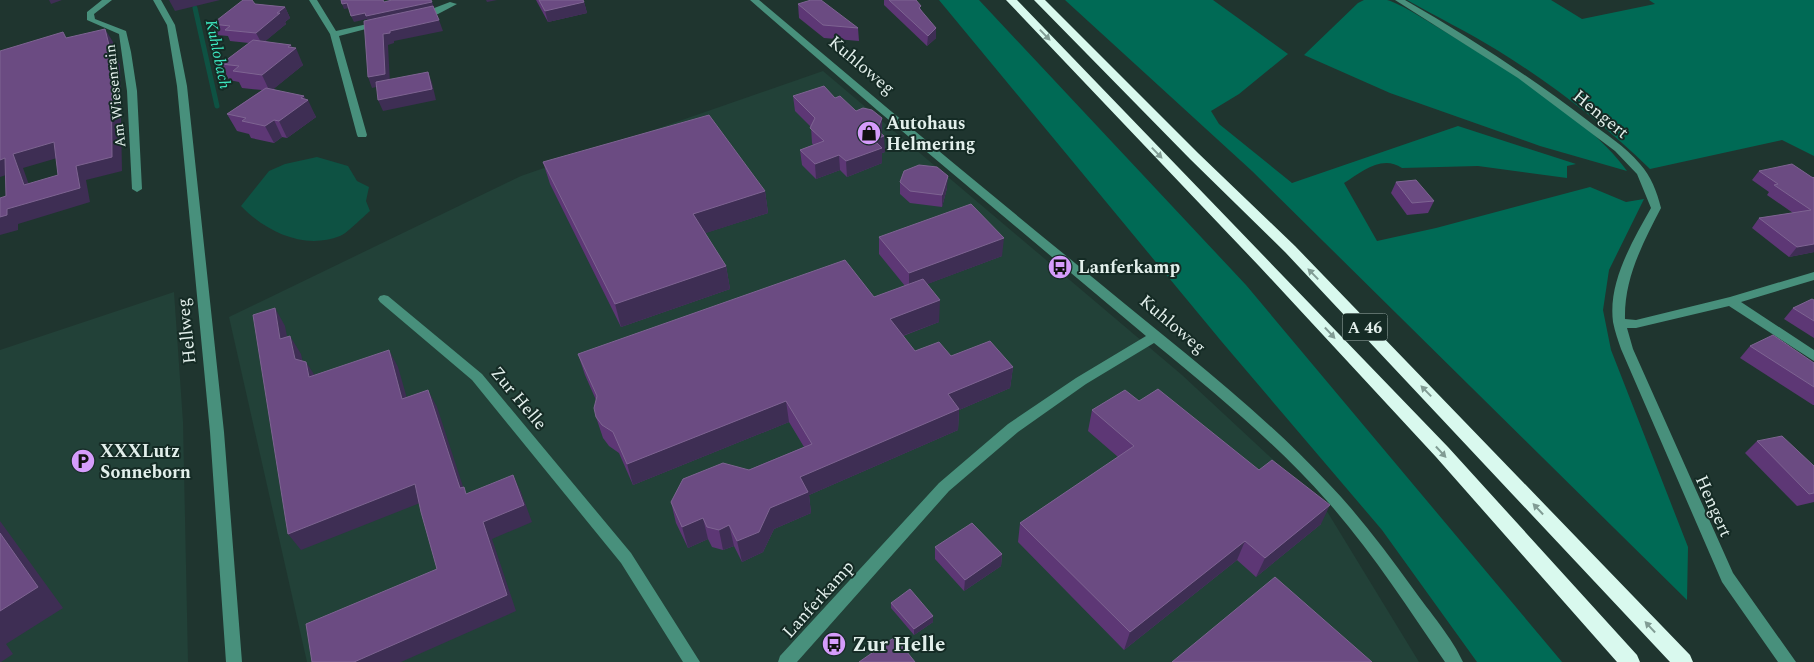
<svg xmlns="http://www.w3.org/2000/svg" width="1814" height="662" font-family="Spectral,serif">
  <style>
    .built { fill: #224138 }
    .green { fill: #006a55 }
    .water { fill: #0e5243 }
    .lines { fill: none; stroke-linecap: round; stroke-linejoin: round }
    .stream { stroke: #0e5243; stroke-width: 5 }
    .minor { fill: #48907c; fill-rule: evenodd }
    .highway { fill: #d9f9ee; fill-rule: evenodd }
    .wall { fill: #5d3775 }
    .shaded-wall { fill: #3e2e54 }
    .building { fill: #6b4b82; stroke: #7e6492; fill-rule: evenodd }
    .oneway { fill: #819c94 }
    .labels { text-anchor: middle; stroke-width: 4; stroke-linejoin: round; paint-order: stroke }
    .far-street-label { font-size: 15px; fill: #e2efeb; stroke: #152b25 }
    .far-water-label { font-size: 16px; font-style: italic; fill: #3de8c0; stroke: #152b25 }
    .shield { fill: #152b25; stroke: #a4b4b0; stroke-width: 1 }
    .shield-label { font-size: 16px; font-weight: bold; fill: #e2efeb }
    .street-label { font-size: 18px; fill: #e2efeb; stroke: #152b25 }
    .poi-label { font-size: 18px; font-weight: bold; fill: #e2efeb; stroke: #152b25; text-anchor: start }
    .near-poi-label { font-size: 21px; font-weight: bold; fill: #e2efeb; stroke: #152b25; text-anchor: start }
  </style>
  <rect width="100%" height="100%" fill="#1f352f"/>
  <g class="built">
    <polygon points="823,71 1182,375 1325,508 1419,662 307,662 229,317 521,176"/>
    <polygon points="174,292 183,422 188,662 0,662 0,350"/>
  </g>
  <g class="green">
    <polygon points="939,0 979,0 1246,285 1562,662 1477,662 1382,530 1222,342"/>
    <path d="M1065 0H1213L1288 54 1239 94 1211 111 1219 124 1292 183 1458 126 1576 164 1567 166V178L1478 166 1402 168C1382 154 1361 172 1344 183L1377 241 1436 228 1590 187 1626 202 1644 199 1609 270 1603 310 1611 350 1688 547 1687 600 1252 171Z"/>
    <path d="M1364 0C1371 0 1380 0 1387 0 1400 3 1432 24 1444 31 1502 67 1587 116 1627 171L1540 146 1390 93 1304 55 1358 3Z"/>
    <path d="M1407 0H1551L1582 19 1655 4 1649 0H1814V156L1782 140 1650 169C1604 124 1552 84 1497 50 1468 32 1437 17 1407 0Z"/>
  </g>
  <path class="water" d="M317 157 348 166 357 181 369 187 366 201 370 211C364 216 345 235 340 236 304 250 266 232 241 206L269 171 285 164Z"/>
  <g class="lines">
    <polyline class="stream" points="195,8 217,106"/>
    <g class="minor">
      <polygon points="102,0 112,0 94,14 95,19 126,31 131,52 137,91 142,189 137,192 132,189 127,91 119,34 87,20 87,12"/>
      <polygon points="153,0 161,0 175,25 187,86 224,432 242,662 226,662 210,432 177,86 167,25"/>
      <polygon points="309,0 317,0 336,31 381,21 385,24 339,36 367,135 366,137 358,137 357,135 330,34"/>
      <path d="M750 0H759C871 95 983 188 1097 281 1175 346 1258 408 1328 483 1360 516 1387 553 1414 590 1429 611 1453 639 1463 662H1445C1408 608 1372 552 1328 502 1276 443 1215 393 1154 343L1086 384 1018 432 949 491 797 662H778L780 656 939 483 1008 424 1076 378 1146 336 877 110Z"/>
      <path d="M1395 0H1405C1468 36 1529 76 1587 120 1605 134 1625 146 1640 164 1651 176 1657 192 1661 208 1643 243 1624 278 1625 319L1636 320 1730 297 1814 272V280L1741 302 1814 350V361L1729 306 1636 328H1627L1633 349 1733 573 1796 662H1778L1722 582 1621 349C1618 340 1615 332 1613 322 1608 282 1632 242 1651 208L1637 174 1615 151 1518 78Z"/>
      <polygon points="450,2 457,4 438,14 420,18 416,15"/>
      <polygon points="384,295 388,296 482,374 631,553 700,662 683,662 621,563 472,380 380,302 378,299 380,296"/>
    </g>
    <g class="highway">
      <polygon points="1006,0 1017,0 1448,447 1637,655 1640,662 1617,662 1436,457 1259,266"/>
      <polygon points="1034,0 1045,0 1198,153 1295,246 1690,655 1693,662 1670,662 1285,252 1190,159"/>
    </g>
  </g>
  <g class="wall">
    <polygon points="536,0 583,0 584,2 587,13 548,22"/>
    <polygon points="884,0 916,0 936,38 927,46 884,5"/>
    <polygon points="255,4 285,7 290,18 285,22 286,24 265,41 293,48 303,65 273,89 306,100 316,117 287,138 282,137 274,143 251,138 249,134 237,131 227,114 262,90 242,88 239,82 229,80 221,64 249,43 230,41 228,36 217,35 212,24"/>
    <polygon points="798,4 858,28 859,41 824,38 799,18"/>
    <polygon points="793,96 835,98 856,111 882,118 882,134 885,152 882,153 882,163 847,177 840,170 816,179 802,165 800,150 813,145 812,143 811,127 795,111"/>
    <polygon points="543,162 765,191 768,213 705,233 726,266 730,289 621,327 550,184"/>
    <polygon points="1759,171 1814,177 1814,252 1789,257 1752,228 1759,218 1793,213 1767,195 1769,192 1752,180"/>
    <polygon points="900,182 947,188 942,207 910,203 900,194"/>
    <polygon points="1396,182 1434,201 1428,213 1407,215 1391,193"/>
    <polygon points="879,237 1002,256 927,284 939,322 903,336 915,351 951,356 1013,367 1010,388 959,410 958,430 809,495 811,513 774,529 763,552 742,562 734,546 723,550 712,547 708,539 688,548 676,523 671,502 804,447 789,422 633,485 619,453 609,446 603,438 596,417 596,400 585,375 578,354 874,297 905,286 879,254"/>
    <polygon points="1814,300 1814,338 1784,319 1793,308"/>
    <polygon points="1750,346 1814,363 1814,405 1813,405 1740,358"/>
    <polygon points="1139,401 1321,524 1256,577 1237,560 1124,650 1018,542 1020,523 1118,457 1088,431 1092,410"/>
    <polygon points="1757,441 1814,466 1814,502 1797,506 1745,453"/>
    <polygon points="935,547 1002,554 1001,566 964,591 935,559"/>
    <polygon points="891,603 933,616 933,622 914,635 891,608"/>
  </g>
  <g class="shaded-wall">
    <polygon points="49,0 62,0 51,4"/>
    <polygon points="169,0 220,0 175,11"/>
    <polygon points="486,0 497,0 487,2"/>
    <polygon points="432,2 434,7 368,22 367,19 354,22 351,16 365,13"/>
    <polygon points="584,2 587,13 548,22 545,11"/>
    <polygon points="347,3 349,8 344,9 342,4"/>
    <polygon points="285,7 290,18 285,22 286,24 262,44 256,33"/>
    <polygon points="439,20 443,31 394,41 394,43 388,45 390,84 372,88 368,77 383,34 390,31"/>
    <polygon points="936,28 936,38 927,46 928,36"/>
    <polygon points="105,29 113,42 120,66 122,171 86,180 90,202 18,224 18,230 0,235 0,217 7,209 76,166"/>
    <polygon points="291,45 294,50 296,48 303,65 270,92 262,75"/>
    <polygon points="428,72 432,83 436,100 383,111 378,100"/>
    <polygon points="304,96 307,101 308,100 316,117 287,138 279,121 301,98"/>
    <polygon points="882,118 882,133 880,138 884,136 885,152 882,153 882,163 847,177 846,161 874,140 877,130"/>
    <polygon points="274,120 282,137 274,143 265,126"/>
    <polygon points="54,142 64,156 23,168 34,199 24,185 13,154"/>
    <polygon points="839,155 840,170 816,179 815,164"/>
    <polygon points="5,158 15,172 0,177 0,160"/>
    <polygon points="948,176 947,188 942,207 942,195"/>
    <polygon points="765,191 768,213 697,236 693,214"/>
    <polygon points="1004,238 1002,256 909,291 909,273"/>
    <polygon points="1814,244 1814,252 1789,257 1797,247"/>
    <polygon points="726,266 730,289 621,327 615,304"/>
    <polygon points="940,300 939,322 891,340 890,319"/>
    <polygon points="275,308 285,326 291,357 280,339"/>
    <polygon points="290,336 301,354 306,377 295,359"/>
    <polygon points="389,350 398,367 412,416 402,399"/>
    <polygon points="306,362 317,379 309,377"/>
    <polygon points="1013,367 1010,388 959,410 958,430 809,495 811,513 774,529 763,552 742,562 737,541 800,477 948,394"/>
    <polygon points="428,390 437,407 469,505 460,488"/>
    <polygon points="786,401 789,422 633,485 627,464"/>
    <polygon points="513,475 521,492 532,522 492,539 516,611 401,662 354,662 483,522"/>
    <polygon points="415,484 425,501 301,550 288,534"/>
    <polygon points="1330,505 1321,524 1256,577 1265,558"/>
    <polygon points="703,518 708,539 688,548 682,527"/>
    <polygon points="0,521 63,608 6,644 13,654 1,662 0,662"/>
    <polygon points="729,525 734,546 723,550 719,530"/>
    <polygon points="1245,541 1237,560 1124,650 1130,632"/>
    <polygon points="1002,554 1001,566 964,591 965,580"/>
    <polygon points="933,616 933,622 914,635 914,629"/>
  </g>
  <g class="building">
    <polygon points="243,0 252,0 255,4 285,7 277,13 280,13 256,33 225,30 230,26 212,24"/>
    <polygon points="341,0 383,0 384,2 392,0 431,0 432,2 366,16 365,13 351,16 347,3 342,4"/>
    <polygon points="539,0 583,0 584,2 545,11"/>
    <polygon points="811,0 821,0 858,28 823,25 798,4"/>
    <polygon points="889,0 916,0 921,6 919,8 936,28 928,36"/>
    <polygon points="433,6 439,20 390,31 390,33 383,34 385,74 368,77 364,21"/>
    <path d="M105 29 111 53 112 157 76 166 80 188 7 209V215L0 217V198L6 196 5 158 0 160V51L63 32 66 38ZM54 142 58 175 24 185 13 154Z"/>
    <polygon points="253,40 291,45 288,47 296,48 262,75 233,71 239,66 221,64"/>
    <polygon points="428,72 432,89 378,100 376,82"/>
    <polygon points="824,86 835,98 840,96 856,111 863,108 872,110 882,118 877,130 884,136 874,140 882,148 846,161 839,155 815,164 800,150 824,141 810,128 815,118 793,96"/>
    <polygon points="266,88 304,96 301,98 308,100 279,121 274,120 265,126 242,121 246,118 227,114"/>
    <polygon points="709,115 765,191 693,214 726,266 615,304 543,162"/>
    <polygon points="1792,164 1813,178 1814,177 1814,244 1797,247 1759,218 1811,210 1774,185 1778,184 1759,171"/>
    <polygon points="919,165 937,167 948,176 942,195 910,191 900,182 904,171"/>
    <polygon points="1416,180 1434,201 1412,203 1396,182"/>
    <polygon points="971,204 1004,238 909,273 879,237"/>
    <polygon points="845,260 874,297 923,279 940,300 890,319 915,351 939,342 951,356 990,341 1013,367 948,394 959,409 800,477 808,492 770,508 759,532 737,541 729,525 719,530 707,527 703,518 682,527 671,502 683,479 723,463 749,470 812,444 786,401 627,464 613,432 602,425 596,417 594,408 597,396 578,354"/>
    <polygon points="1812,299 1814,300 1814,321 1793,308"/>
    <polygon points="275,308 280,339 290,336 295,359 306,362 309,377 389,350 402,399 428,390 460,488 464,487 466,494 513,475 524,505 483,522 507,595 354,662 312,662 306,624 437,569 421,512 415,484 288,534 253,315"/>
    <polygon points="1773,335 1814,363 1814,387 1750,346"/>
    <polygon points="1158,389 1259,470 1272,460 1330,505 1265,558 1245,541 1130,632 1020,523 1134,446 1092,410 1125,390 1139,401"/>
    <polygon points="1782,436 1814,466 1814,493 1809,494 1757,441"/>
    <polygon points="972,523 1002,554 965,580 935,547"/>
    <polygon points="0,533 38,587 0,611"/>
    <polygon points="1275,577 1372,662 1172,662"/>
    <polygon points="910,589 933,616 914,629 891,603"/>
    <polygon points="895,637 915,662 859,662"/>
  </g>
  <defs><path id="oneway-solid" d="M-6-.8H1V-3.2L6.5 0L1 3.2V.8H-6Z" transform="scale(1.25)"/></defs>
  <g class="oneway">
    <use href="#oneway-solid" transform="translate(1045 35) rotate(46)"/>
    <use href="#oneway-solid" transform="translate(1157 153) rotate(46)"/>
    <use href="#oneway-solid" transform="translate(1313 274) rotate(-134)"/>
    <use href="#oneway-solid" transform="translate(1330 333) rotate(47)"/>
    <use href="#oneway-solid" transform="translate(1426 391) rotate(-134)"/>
    <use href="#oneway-solid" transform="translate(1441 452) rotate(47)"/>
    <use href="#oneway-solid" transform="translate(1538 509) rotate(-133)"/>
    <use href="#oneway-solid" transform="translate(1650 627) rotate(-133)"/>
  </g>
  <defs>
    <g id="shop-disc" transform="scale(1.25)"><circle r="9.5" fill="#d59cfb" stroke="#152b25"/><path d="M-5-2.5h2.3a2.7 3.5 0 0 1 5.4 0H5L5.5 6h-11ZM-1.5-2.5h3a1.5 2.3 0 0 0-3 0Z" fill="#111"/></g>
    <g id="bus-disc" transform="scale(1.25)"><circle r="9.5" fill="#d59cfb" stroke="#152b25"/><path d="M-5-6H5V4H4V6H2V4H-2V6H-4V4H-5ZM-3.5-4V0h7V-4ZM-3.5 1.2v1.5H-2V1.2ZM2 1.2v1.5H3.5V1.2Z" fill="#111"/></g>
    <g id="parking-disc" transform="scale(1.25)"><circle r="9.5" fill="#d59cfb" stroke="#152b25"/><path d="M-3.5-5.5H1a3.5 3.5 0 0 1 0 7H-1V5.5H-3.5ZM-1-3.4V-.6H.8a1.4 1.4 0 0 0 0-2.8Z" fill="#111"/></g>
  </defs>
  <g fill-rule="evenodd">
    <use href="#shop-disc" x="869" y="133"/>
    <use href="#bus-disc" x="1060" y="267"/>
    <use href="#parking-disc" x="83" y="461"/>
    <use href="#bus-disc" x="834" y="644"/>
  </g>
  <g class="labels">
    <g class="far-street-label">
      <text transform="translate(115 96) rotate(-96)" y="5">Am Wiesenrain</text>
    </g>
    <g class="far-water-label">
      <text transform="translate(219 54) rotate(78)" y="6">Kuhlobach</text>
    </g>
    <rect class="shield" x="1342.5" y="313.5" width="45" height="27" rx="4"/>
    <g class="shield-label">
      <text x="1365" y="333">A 46</text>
    </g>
    <g class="street-label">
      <text transform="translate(862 65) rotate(40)" y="6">Kuhloweg</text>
      <text transform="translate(1601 114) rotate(39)" y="6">Hengert</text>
      <text transform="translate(1173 324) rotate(40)" y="6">Kuhloweg</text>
      <text transform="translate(186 331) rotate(-96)" y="6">Hellweg</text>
      <text transform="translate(519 398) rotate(50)" y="6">Zur Helle</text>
      <text transform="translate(1714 506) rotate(66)" y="6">Hengert</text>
      <text transform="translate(818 599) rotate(-48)" y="6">Lanferkamp</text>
    </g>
    <g class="poi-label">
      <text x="886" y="129">Autohaus<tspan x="886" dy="21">Helmering</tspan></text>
      <text x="1078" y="273">Lanferkamp</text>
      <text x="100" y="457">XXXLutz<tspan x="100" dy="21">Sonneborn</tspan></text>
    </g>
    <g class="near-poi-label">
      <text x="852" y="651">Zur Helle</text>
    </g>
  </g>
</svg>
